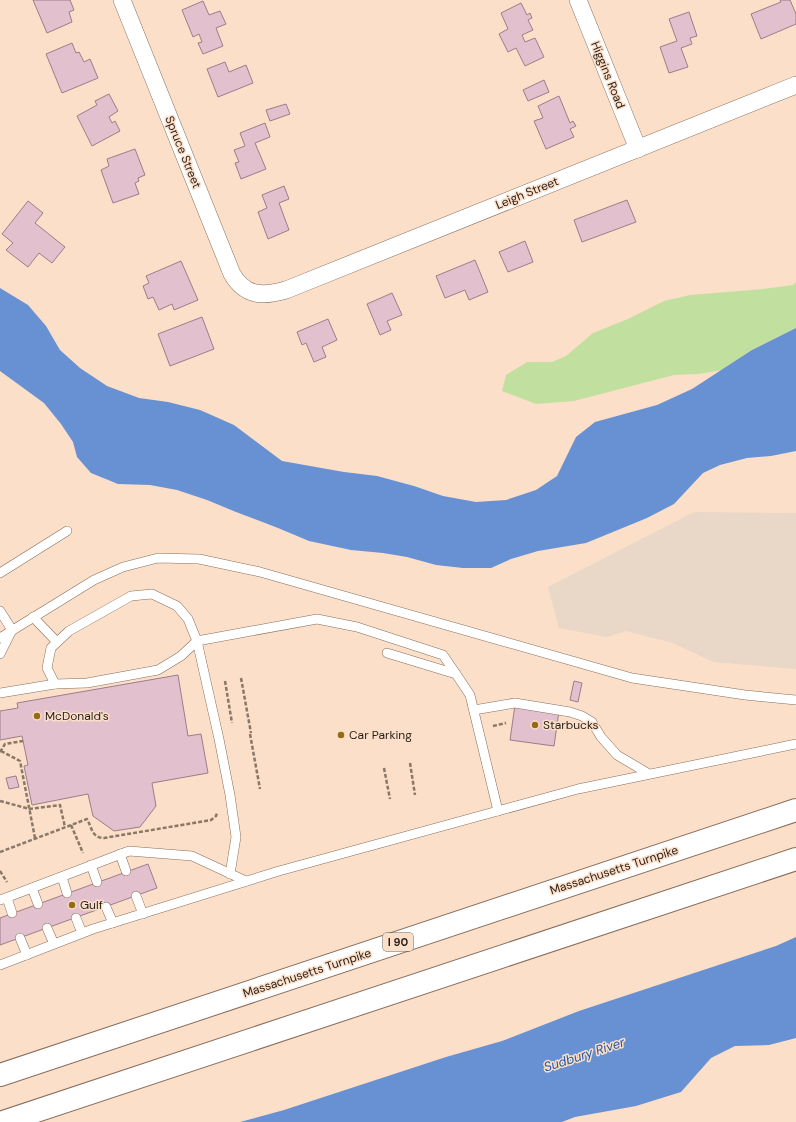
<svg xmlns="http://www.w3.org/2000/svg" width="796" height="1122" font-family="'DM Sans',sans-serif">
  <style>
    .industrial { fill: #e9d7c7 }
    .green { fill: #c1e0a0 }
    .water { fill: #6791d3 }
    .building { fill: #e3c0cd; stroke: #9c7d89 }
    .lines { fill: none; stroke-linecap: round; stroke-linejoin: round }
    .lane-casing { stroke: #876e5b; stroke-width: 10 }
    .street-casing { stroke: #876e5b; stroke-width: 18 }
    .highway-casing { stroke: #876e5b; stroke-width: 24 }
    .path { stroke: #897768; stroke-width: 2.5; stroke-dasharray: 4 2; stroke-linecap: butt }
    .lane { stroke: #fff; stroke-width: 9 }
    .street { stroke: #fff; stroke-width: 17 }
    .highway { stroke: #fff; stroke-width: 22 }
    .poi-dot { fill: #956b16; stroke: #fbdfc9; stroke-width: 1.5 }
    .labels { text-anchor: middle; stroke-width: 3; stroke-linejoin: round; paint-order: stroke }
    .shield { fill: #fbdfc9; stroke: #67584c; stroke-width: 1 }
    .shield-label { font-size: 11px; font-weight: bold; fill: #281e16 }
    .street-label { font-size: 12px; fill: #281e16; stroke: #fbdfc9 }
    .poi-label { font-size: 12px; fill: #281e16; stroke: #fbdfc9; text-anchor: start }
    .water-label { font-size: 13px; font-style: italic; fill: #2255a4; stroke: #fbdfc9 }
  </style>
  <rect width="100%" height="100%" fill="#fbdfc9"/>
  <polygon class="industrial" points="694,512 796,513 796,669 713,662 673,643 626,631 607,637 559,628 548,587"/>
  <polygon class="green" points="796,282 796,328 752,350 723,370 698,374 674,375 574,401 536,404 502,391 506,375 527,362 552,362 566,356 593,333 628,319 664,301 690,295 763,289 793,285"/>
  <g class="water">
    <polygon points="0,288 28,305 46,326 60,350 80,368 107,386 139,398 168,402 200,410 234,425 282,461 344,472 377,476 414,486 443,496 476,502 506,500 536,490 557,476 576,437 595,422 657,405 692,389 752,350 796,328 796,451 771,456 747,458 720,465 703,473 674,504 647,518 586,543 538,551 511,559 491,568 463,568 436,565 407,557 383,553 351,550 309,541 278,528 236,512 207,500 177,490 150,485 118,484 91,473 77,457 73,442 61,424 44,403 0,371"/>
    <polygon points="796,937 796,1038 769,1045 735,1046 711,1058 681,1092 636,1106 575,1117 562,1122 240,1122 284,1110 446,1057 502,1041 579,1011 776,946"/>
  </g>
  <g class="building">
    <polygon points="33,0 70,0 74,10 69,12 72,22 47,33"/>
    <polygon points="780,0 790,0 796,14 796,24 761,39 751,14 781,2"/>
    <polygon points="203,1 209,15 220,11 226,24 216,28 223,46 203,54 198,43 202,42 199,34 193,37 182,10"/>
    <polygon points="521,3 527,15 530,13 532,18 528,20 533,30 522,35 525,42 535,38 544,57 525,66 516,48 508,52 499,34 508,29 501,13"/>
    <polygon points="689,12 697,36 690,38 692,44 681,48 688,67 669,73 660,47 677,41 669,19"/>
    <polygon points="72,43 76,53 79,52 84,62 90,59 98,78 62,93 46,54"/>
    <polygon points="225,62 229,72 246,65 253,83 218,97 207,69"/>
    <polygon points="544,80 549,92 528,101 523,90"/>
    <polygon points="109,94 118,111 109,117 112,123 115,121 120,131 92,146 77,116 97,105 95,101"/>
    <polygon points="559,96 570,123 573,121 576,126 570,129 574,137 546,149 534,121 543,118 538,106"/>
    <polygon points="286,104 290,114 270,121 266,110"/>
    <polygon points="265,123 270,137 255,143 266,169 241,179 235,163 239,162 234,150 245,146 240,133"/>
    <polygon points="135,149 145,175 138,178 139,181 135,183 139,194 113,203 101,170 109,166 107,159"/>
    <polygon points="284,186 289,199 279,203 289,230 268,239 258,212 267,208 262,195"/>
    <polygon points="627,200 636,222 582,242 574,220"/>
    <polygon points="28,201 43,213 35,223 65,247 52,263 39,253 28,267 6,250 13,243 2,234"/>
    <polygon points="525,241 533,262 508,272 499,252"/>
    <polygon points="475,260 488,292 469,300 465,290 445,298 436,276"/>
    <polygon points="181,261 198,300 174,310 172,304 159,310 153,297 148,299 143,286 149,283 146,276"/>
    <polygon points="392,293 402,315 387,321 391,330 380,335 367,304"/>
    <polygon points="202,317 214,349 170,366 158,334"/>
    <polygon points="328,319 337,340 322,347 326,357 314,362 306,343 302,345 297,332"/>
    <polygon points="178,675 188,736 201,734 208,773 152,783 156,806 140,827 114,831 93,816 88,794 32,805 24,766 28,765 22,736 0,740 0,711 18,708 17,703"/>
    <polygon points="574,681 582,683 578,702 570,700"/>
    <polygon points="515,705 559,711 554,746 510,740"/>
    <polygon points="16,776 19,787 9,789 6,778"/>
    <polygon points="148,864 157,888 0,945 0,918"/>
  </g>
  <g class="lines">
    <g class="lane-casing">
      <g id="lane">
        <polyline points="0,573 67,531"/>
        <polyline points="0,611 12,630 0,654"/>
        <polyline points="33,617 57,642"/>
        <polyline points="0,638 94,580 123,567 158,558 199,559 260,572 632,678 745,695 796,700"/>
        <polyline points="387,653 456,674 470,695 498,811"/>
        <polyline points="0,693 55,684"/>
        <polyline points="474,710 515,703 570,712 582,716 592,722 601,737 617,755 649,774"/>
        <polyline points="120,854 126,871"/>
        <polyline points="91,865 97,882"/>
        <polyline points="230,874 236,837 230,795 219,739 197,641 188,619 177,606 152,594 131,596 69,631 51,648 47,668 55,684 87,683 158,670 181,656 197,641 317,619 357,627 443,655 456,674"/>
        <polyline points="62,877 67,893"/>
        <polyline points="32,888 38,904"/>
        <polyline points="136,896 143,914"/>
        <polyline points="7,898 12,913"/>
        <polyline points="0,900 129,851 192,856 246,881"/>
        <polyline points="106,907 113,923"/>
        <polyline points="76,918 82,933"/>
        <polyline points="47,928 54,944"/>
        <polyline points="20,938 27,955"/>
        <polyline points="0,965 93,929 279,871 578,789 796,744"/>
      </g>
    </g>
    <g class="street-casing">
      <g id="street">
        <path d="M122 0 232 274C245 296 262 297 286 290L796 85"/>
        <polyline points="578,0 638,149"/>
      </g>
    </g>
    <g class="highway-casing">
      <g id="highway">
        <polyline points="0,1075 796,810"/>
        <polyline points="3,1122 796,859"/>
      </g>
    </g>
    <g class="path">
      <polyline points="241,678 251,733"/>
      <polyline points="225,681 232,723"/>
      <polyline points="493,726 506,723"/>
      <polyline points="250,734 260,789"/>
      <polyline points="1,751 20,761 35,838"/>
      <polyline points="0,752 5,744 23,741"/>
      <polyline points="410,763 415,795"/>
      <polyline points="384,768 390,799"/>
      <polyline points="0,801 30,809 60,805 65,827"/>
      <polyline points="71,825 83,853"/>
      <path d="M0 852 87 819C92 828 92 838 104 838L211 820 216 816 217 813"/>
      <polyline points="0,871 7,882"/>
    </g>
    <use href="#lane" class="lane"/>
    <use href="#street" class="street"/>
    <use href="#highway" class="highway"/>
  </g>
  <g class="poi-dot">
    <circle cx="37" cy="716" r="4"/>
    <circle cx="535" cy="725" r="4"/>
    <circle cx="341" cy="735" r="4"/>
    <circle cx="72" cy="905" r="4"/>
  </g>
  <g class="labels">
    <rect class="shield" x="383" y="933" width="30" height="18" rx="3"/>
    <g class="shield-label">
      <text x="398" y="946">I 90</text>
    </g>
    <g class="street-label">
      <text transform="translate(608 75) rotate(68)" y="4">Higgins Road</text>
      <text transform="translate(183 152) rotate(68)" y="4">Spruce Street</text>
      <text transform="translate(527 193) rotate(-22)" y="4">Leigh Street</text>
      <text transform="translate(614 870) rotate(-18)" y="4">Massachusetts Turnpike</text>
      <text transform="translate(307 973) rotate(-18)" y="4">Massachusetts Turnpike</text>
    </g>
    <g class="poi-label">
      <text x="45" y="720">McDonald's</text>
      <text x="543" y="729">Starbucks</text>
      <text x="349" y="739">Car Parking</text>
      <text x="80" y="909">Gulf</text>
    </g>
    <g class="water-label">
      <text transform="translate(584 1054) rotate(-18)" y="5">Sudbury River</text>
    </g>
  </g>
</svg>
